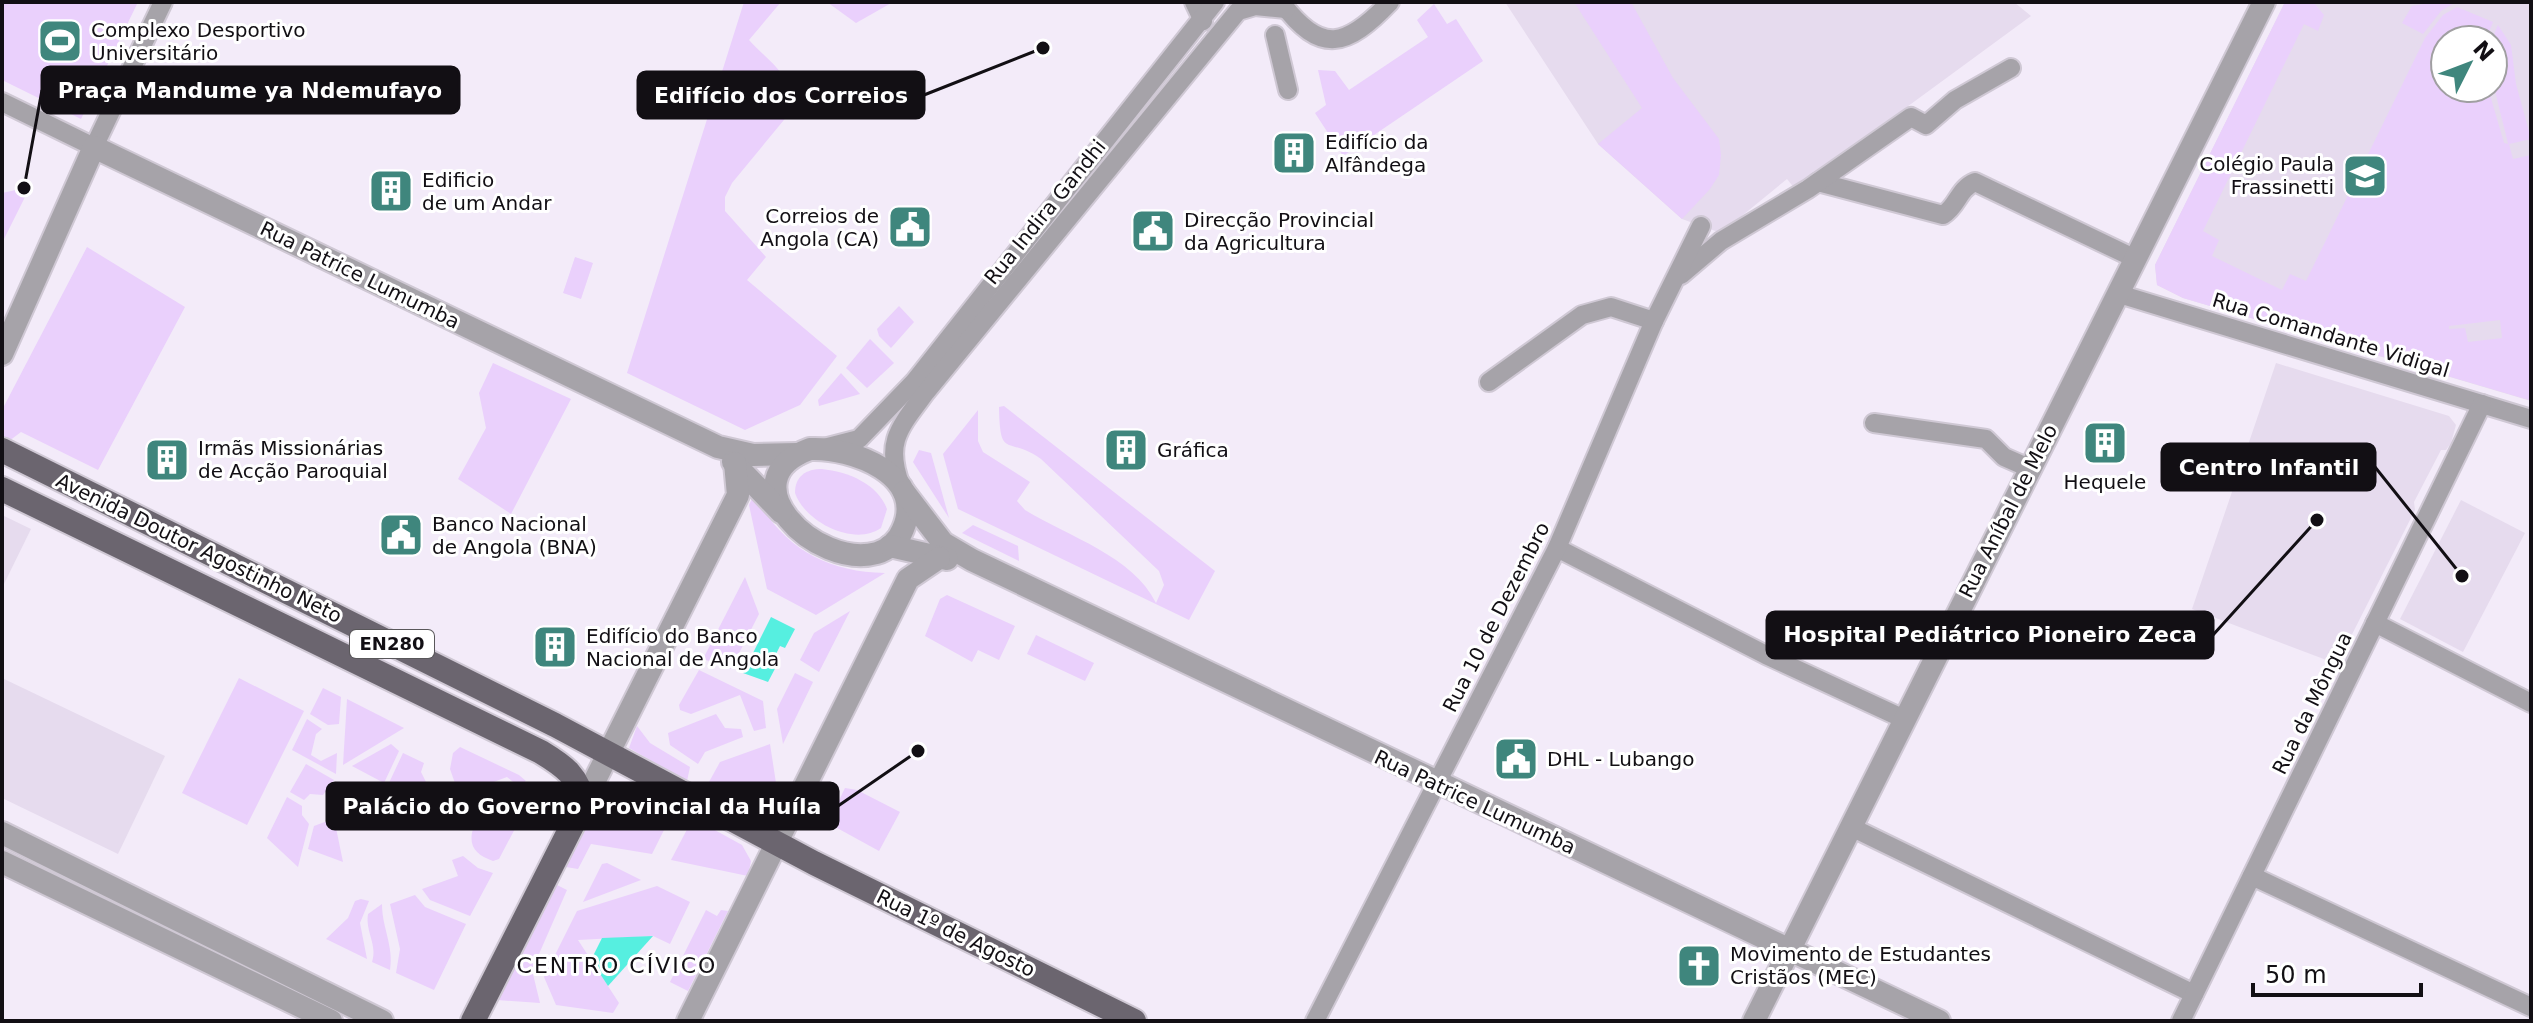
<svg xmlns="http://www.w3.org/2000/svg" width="2533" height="1023" font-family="'DejaVu Sans',sans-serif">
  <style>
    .built { fill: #e6dbee; fill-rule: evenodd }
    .green { fill: #ead0fc; fill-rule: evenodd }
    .water { fill: #56efe0 }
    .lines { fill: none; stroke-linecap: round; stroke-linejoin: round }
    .minor-casing { stroke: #cfc8d4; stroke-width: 22 }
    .tertiary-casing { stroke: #cfc8d4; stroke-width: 26 }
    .primary-casing { stroke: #cfc8d4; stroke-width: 28 }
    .minor { stroke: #a6a3a9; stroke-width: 18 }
    .tertiary { stroke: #a6a3a9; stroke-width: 22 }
    .primary { stroke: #6b656f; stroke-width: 24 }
    .labels { text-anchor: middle; stroke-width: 6; stroke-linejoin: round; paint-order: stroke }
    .shield { fill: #fff; stroke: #59575a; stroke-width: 2 }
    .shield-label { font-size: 18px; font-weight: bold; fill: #120f14 }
    .poi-label { font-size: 20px; fill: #120f14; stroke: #fff; text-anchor: start }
    .street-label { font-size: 20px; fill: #120f14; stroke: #fff }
    .neighbourhood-label { font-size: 22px; letter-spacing: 2px; fill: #120f14; stroke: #fff }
    .leader { fill: none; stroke: #120f14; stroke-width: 3 }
    .callout-dot { fill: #120f14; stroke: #fff; stroke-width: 3 }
    .callout { fill: #120f14; stroke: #120f14; stroke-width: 3 }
    .callout-label { font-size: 22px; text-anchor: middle; font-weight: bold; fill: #fff }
  </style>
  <rect width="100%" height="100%" fill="#f3ebf9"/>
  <g class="built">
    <polygon points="1505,2 2014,2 2031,16 1795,189 1787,179 1721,233 1682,219 1598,144"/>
    <path d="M2285 2H2531V401L2183 298 2157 285 2155 265ZM2445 40H2493V88H2445Z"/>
    <polygon points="2276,363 2449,416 2456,425 2451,443 2446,450 2441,450 2414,502 2415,510 2337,664 2192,609"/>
    <polygon points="2461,500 2525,533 2463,652 2400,619"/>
    <polygon points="2,515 31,529 2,588"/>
    <polygon points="2,678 165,756 118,854 2,798"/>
  </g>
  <g class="green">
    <polygon points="2,2 138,2 81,119 2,80"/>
    <path d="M744 2H781L749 40C767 60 798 80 793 109L732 183 725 197V211L766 257 747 280 837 356 800 405 745 430 627 373Z"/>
    <polygon points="827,2 893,2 856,23"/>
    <polygon points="1574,2 1631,2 1673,78 1719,139 1721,155 1719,175 1710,189 1682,219 1598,144 1642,108"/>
    <path d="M2285 2 2314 3 2324 15 2318 31 2304 24 2203 231 2219 240 2212 256 2282 290 2290 274 2306 281 2425 38 2443 15 2457 7 2493 22 2486 40H2445V88H2488L2504 143 2508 144C2500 106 2481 58 2498 25L2511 45 2516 84 2531 139 2509 144 2513 159 2531 155 2529 400 2183 298 2157 285 2155 265ZM2500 320 2502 338 2468 342 2465 328 2449 329V326Z"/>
    <polygon points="2436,2 2456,2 2441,11 2423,34 2402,23 2412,6"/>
    <polygon points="1434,4 1447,24 1456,19 1483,61 1343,156 1315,113 1326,105 1318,70 1335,71 1349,90 1428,37 1417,20"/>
    <polygon points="30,187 2,243 2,193"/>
    <polygon points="87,247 185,307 98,470 21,432 9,441 3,438 2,410"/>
    <polygon points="575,257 593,263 581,299 563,293"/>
    <polygon points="899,306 914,322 891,348 879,336 877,329"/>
    <polygon points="870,339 894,363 867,388 846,368"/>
    <polygon points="493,363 571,399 511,514 458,479 486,428 479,393"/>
    <polygon points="841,373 860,394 819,406 818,400"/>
    <path d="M1004 406 1215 571 1189 620 958 509 943 454 978 410V441L983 452 1030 482 1017 501 1025 510C1069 537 1133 556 1156 603L1164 585 1159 571 1041 459C1007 435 1000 461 999 407Z"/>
    <polygon points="919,450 931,453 949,518 913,462"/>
    <path d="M822 469C848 472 877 483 887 509L881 528C854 547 805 522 795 493 795 476 806 469 822 469Z"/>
    <path d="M754 494C782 547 826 572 885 573L816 615 767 589 749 505Z"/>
    <polygon points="973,525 1018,546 1019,561 962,533"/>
    <polygon points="745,577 759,614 731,669 703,659"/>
    <polygon points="947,595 1015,626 999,660 978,650 972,662 925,636 940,599"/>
    <polygon points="850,611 819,672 800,660 814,633"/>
    <polygon points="1036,635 1094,663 1085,681 1027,654"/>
    <polygon points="699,670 763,701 766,728 754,731 740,695 691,714 680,710 679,705"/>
    <polygon points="795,673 813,682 783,744 777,709"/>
    <polygon points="239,678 304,711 247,825 182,793"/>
    <polygon points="323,688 341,697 339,724 328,725 310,714"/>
    <polygon points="347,699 404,728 343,765"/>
    <polygon points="716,714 725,728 741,729 743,737 705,752 698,764 670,745 668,733"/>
    <polygon points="307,719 322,729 316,734 311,755 321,761 337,753 336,774 292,750"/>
    <polygon points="637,726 650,743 690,767 687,781 629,748"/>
    <polygon points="391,744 399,751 384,783 352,766"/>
    <polygon points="770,744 780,809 769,825 704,791 720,762"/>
    <polygon points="460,747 519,775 526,781 518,786 507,777 464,793 457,789 450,769 453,753"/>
    <polygon points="403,753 424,763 421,772 429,788 409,796 388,785"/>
    <polygon points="306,764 334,780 323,795 310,794 304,800 290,792"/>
    <polygon points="340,782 383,806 339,819 332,815 328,799"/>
    <polygon points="630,787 638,787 675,808 652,854 591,844 578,869 566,867 602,798"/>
    <polygon points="845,788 857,790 900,812 879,851 828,823"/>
    <path d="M525 794 530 796 529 802 499 859 493 861C475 855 467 845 474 826L515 808 520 795Z"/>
    <polygon points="287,797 302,806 302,815 309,824 298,867 267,838"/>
    <polygon points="693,818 742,845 751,861 748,876 671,860"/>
    <polygon points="330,820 335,823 343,862 308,849 314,826"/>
    <polygon points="463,856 478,868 493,873 470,916 430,900 422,889 458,876 452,860"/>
    <polygon points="607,863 641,880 583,902 602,864"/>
    <polygon points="557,885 567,890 532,970 540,1003 497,1000"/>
    <polygon points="657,886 690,902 670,944 653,936 578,940 619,1003 613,1013 556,1005 544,977 577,911"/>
    <polygon points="415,895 425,907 466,924 434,990 396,973 400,949 390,904"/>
    <polygon points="361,899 369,901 360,923 367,959 326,939 348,918 355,901"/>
    <path d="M382 904C382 928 394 946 390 970L372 962C378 946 365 931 368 914Z"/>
    <polygon points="706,910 717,916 721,910 728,911 688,991 670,982"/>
  </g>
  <g class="water">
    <polygon points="771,617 795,629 785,648 780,646 773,660 778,663 768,682 743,673"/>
    <polygon points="653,936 608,986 591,960 602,938"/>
  </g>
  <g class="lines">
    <g class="minor-casing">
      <g id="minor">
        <polyline points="1194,2 1203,21"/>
        <path d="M1281 2C1321 56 1347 47 1390 2"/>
        <polyline points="1275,35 1288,90"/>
        <polyline points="2,102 94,147 163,2"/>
        <path d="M1818 182 1943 215C1958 206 1958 189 1975 182L2136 259"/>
        <polyline points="1681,275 1721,241 1808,189 1911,117 1926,125 1955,100 2011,68"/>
        <polyline points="2119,294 2531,419"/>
        <polyline points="1489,382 1582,315 1611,307 1654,321"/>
        <polyline points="1874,423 1986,439 2004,457 2029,468"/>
        <polyline points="824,448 859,439 914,382 1215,2"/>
        <path d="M901 486C884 442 900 427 926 392L1238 11 1255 6 1286 9"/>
        <polyline points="1557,548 1766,655 1904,719"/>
        <polyline points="2375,623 2531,703"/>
        <polyline points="1851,827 2194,994"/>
        <polyline points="2252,876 2531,1007"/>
        <polyline points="1315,1021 1557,548 1654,321 1701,226"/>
        <polyline points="2181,1021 2482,404"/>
      </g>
    </g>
    <g class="tertiary-casing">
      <g id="tertiary">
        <polyline points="2,354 94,147 718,447 753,455 798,454"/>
        <path d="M810 449C852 447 927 475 903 529 899 540 888 550 877 553 816 570 725 480 810 449Z"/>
        <polyline points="733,462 781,512"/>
        <polyline points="904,492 943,543 972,560 1939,1021"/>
        <polyline points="890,546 947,559"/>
        <polyline points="583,804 738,495 735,463"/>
        <polyline points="2,833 382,1021"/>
        <polyline points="2,862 331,1021"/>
        <polyline points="688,1021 908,579 939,558"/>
        <polyline points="1754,1021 2264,2"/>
      </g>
    </g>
    <g class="primary-casing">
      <g id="primary">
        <polyline points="2,450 555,725 814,863 1134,1021"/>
        <path d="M2 489 541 752C564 766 579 776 583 804L473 1021"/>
      </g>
    </g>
    <use href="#minor" class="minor"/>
    <use href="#tertiary" class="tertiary"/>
    <use href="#primary" class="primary"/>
  </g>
  <defs>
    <g id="stadium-square" transform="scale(2.3)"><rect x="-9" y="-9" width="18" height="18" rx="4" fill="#3f867d" stroke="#fff"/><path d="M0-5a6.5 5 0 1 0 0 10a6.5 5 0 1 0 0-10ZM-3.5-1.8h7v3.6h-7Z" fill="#fff"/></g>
    <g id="building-square" transform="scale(2.3)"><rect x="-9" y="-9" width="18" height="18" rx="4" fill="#3f867d" stroke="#fff"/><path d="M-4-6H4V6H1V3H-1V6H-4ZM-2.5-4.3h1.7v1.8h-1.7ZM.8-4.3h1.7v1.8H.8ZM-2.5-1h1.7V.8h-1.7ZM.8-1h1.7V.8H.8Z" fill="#fff"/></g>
    <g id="university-square" transform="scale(2.3)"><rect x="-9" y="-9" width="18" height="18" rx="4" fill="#3f867d" stroke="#fff"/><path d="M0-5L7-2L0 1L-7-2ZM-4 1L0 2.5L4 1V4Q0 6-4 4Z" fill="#fff"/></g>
    <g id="civic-square" transform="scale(2.3)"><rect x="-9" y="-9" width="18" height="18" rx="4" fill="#3f867d" stroke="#fff"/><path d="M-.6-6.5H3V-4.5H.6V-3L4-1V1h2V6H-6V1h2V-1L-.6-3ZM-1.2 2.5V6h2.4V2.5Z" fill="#fff"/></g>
    <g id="church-square" transform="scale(2.3)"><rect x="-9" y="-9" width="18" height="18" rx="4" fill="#3f867d" stroke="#fff"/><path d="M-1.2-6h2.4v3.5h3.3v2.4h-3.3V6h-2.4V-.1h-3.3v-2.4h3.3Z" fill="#fff"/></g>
  </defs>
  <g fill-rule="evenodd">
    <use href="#stadium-square" x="60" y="41"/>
    <use href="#building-square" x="1294" y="153"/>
    <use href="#university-square" x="2365" y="176"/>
    <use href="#building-square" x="391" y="191"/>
    <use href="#civic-square" x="910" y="227"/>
    <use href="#civic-square" x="1153" y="231"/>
    <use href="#building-square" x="2105" y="443"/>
    <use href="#building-square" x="1126" y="450"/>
    <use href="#building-square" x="167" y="460"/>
    <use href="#civic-square" x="401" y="535"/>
    <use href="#building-square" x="555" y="647"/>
    <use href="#civic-square" x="1516" y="759"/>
    <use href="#church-square" x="1699" y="966"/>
  </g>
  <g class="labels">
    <rect class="shield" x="350" y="630" width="84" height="28" rx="6"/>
    <g class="shield-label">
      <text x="392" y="650">EN280</text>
    </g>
    <g class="poi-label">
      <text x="91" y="37">Complexo Desportivo<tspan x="91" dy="23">Universitário</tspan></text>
      <text x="1325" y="149">Edifício da<tspan x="1325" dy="23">Alfândega</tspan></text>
      <text x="2334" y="171" text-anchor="end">Colégio Paula<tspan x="2334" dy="23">Frassinetti</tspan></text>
      <text x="422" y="187">Edificio<tspan x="422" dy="23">de um Andar</tspan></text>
      <text x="879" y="223" text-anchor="end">Correios de<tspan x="879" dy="23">Angola (CA)</tspan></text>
      <text x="1184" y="227">Direcção Provincial<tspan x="1184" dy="23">da Agricultura</tspan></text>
      <text x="198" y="455">Irmãs Missionárias<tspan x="198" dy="23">de Acção Paroquial</tspan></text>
      <text x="1157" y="457">Gráfica</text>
      <text x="2105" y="489" text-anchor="middle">Hequele</text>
      <text x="432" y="531">Banco Nacional<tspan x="432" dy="23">de Angola (BNA)</tspan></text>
      <text x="586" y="643">Edifício do Banco<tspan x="586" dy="23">Nacional de Angola</tspan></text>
      <text x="1547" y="766">DHL - Lubango</text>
      <text x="1730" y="961">Movimento de Estudantes<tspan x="1730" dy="23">Cristãos (MEC)</tspan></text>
    </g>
    <g class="street-label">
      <text transform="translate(1045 212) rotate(-51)" y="7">Rua Indira Gandhi</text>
      <text transform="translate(360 275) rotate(26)" y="7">Rua Patrice Lumumba</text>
      <text transform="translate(2331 335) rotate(17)" y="7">Rua Comandante Vidigal</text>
      <text transform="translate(2008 511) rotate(-63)" y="7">Rua Aníbal de Melo</text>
      <text transform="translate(199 548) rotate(26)" y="7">Avenida Doutor Agostinho Neto</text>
      <text transform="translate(1496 617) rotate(-63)" y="7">Rua 10 de Dezembro</text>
      <text transform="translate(2312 703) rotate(-64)" y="7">Rua da Môngua</text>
      <text transform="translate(1475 802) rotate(25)" y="7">Rua Patrice Lumumba</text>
      <text transform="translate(956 933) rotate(26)" y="7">Rua 1º de Agosto</text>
    </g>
    <g class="neighbourhood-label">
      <text x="617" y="973">CENTRO CÍVICO</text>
    </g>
  </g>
  <path class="leader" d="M24 188L42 90M1043 48L924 95M2462 576L2375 467M2317 520L2213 635M918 751L838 806"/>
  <g class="callout-dot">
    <circle cx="24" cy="188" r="8"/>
    <circle cx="1043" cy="48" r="8"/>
    <circle cx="2462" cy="576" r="8"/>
    <circle cx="2317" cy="520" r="8"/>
    <circle cx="918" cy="751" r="8"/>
  </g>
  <g class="callout">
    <rect x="42" y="67" width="417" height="46" rx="8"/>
    <rect x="638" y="72" width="286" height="46" rx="8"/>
    <rect x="2162" y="444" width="213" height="46" rx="8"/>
    <rect x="1767" y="612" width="446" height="46" rx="8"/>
    <rect x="327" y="783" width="511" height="46" rx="8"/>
  </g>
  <g class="callout-label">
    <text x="250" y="98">Praça Mandume ya Ndemufayo</text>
    <text x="781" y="103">Edifício dos Correios</text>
    <text x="2269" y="475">Centro Infantil</text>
    <text x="1990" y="642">Hospital Pediátrico Pioneiro Zeca</text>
    <text x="582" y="814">Palácio do Governo Provincial da Huíla</text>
  </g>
  <rect width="2533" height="1023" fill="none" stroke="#120f14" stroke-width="8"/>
  <g transform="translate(2469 64) rotate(48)"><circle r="38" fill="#ffffff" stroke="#a09fa1" stroke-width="2"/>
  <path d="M0-6L14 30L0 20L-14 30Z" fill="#3f867d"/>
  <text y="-12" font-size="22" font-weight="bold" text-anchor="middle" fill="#120f14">N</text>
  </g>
  <path d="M2253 983v12h168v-12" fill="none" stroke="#120f14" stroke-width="4"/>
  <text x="2265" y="983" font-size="24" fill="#120f14" stroke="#ffffff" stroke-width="6" paint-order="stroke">50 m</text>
</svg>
